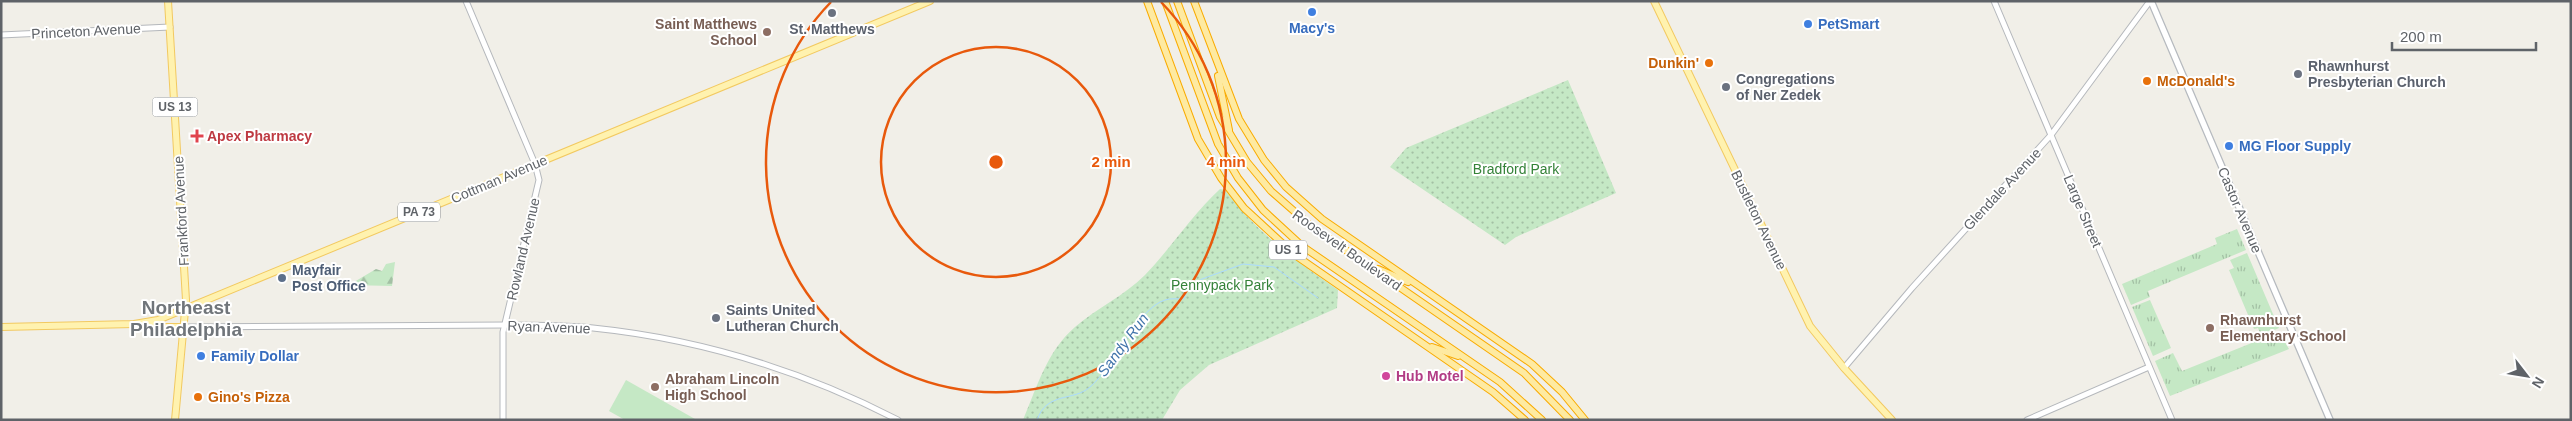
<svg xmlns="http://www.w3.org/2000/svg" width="2572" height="421" font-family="Helvetica,sans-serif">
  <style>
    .grass { fill: url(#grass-tufts) }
    .forest { fill: url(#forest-firs) }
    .park { fill: url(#park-dots) }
    .garden { fill: #c5e8c5 }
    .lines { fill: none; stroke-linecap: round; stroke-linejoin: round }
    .stream { stroke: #aadaff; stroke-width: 1 }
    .tertiary-casing { stroke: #b5b8bc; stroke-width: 7 }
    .secondary-casing { stroke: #b6babf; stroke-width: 8 }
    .primary-casing { stroke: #f2c960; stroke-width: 8 }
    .trunk-casing { stroke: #f9ab00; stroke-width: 8 }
    .tertiary { stroke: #fff; stroke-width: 5 }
    .secondary { stroke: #fff; stroke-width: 5.5 }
    .primary { stroke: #fff2af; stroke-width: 6 }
    .trunk { stroke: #feeaa1; stroke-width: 6 }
    .ring { fill: none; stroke: #e8590c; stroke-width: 2.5 }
    .shop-dot { fill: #3f7fe0; stroke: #fff; stroke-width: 2 }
    .worship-dot { fill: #6b7280; stroke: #fff; stroke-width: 2 }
    .education-dot { fill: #8d6e63; stroke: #fff; stroke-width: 2 }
    .food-dot { fill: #e8710a; stroke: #fff; stroke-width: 2 }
    .health-dot { fill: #e0444e; stroke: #fff; stroke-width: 2 }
    .service-dot { fill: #5c6f8a; stroke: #fff; stroke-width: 2 }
    .hotel-dot { fill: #d1479c; stroke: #fff; stroke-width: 2 }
    .labels { text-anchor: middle; stroke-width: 4; stroke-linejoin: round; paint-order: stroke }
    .shield { fill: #fff; stroke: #8f9295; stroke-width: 1 }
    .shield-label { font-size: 12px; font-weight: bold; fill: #5f6368 }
    .education-label { font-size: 14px; font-weight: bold; fill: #785e54; stroke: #fff; text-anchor: start }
    .shop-label { font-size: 14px; font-weight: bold; fill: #366cbe; stroke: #fff; text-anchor: start }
    .worship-label { font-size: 14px; font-weight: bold; fill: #5b616d; stroke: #fff; text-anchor: start }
    .street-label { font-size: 14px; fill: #5f6368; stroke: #fff }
    .food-label { font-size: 14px; font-weight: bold; fill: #c56008; stroke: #fff; text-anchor: start }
    .health-label { font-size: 14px; font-weight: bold; fill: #be3a42; stroke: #fff; text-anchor: start }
    .park-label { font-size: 14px; fill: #348238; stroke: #fff }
    .service-label { font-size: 14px; font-weight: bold; fill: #4e5e75; stroke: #fff; text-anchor: start }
    .hotel-label { font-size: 14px; font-weight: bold; fill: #b23c85; stroke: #fff; text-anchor: start }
    .water-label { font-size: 15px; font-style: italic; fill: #4174aa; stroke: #fff }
    .district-label { font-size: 19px; font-weight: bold; fill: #70757a; stroke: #fff }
    .centre { fill: #e8590c; stroke: #fff; stroke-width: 2.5 }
    .ring-label { font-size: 15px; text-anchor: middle; font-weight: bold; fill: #e8590c; stroke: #fff; stroke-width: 4; stroke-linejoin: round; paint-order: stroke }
  </style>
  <defs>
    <pattern id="grass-tufts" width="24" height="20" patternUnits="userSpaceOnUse" patternTransform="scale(1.25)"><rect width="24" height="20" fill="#c5e8c5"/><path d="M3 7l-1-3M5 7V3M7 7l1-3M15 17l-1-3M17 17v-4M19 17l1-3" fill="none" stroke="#a3c0a4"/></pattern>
    <pattern id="forest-firs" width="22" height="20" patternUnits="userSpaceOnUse" patternTransform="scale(1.25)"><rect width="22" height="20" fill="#c5e8c5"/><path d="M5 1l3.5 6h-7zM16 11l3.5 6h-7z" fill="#a3c0a4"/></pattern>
    <pattern id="park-dots" width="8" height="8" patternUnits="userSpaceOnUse" patternTransform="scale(1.25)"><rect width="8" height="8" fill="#c5e8c5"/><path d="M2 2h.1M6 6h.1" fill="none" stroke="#a3c0a4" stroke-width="1.8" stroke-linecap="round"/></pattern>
  </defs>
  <rect width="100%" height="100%" fill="#f1efe8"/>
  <g class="grass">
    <polygon points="2237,229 2246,250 2148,291 2150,297 2131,305 2122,284 2217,244 2215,238"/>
    <polygon points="2247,253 2279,328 2253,339 2252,337 2260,333 2258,328 2254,329 2229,270 2234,268 2230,260"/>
    <polygon points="2150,300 2171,348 2153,356 2132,307"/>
    <polygon points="2279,332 2289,349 2170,396 2155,361 2173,353 2182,371"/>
  </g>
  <polygon class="forest" points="395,262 392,286 349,285 376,269 382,271 386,264"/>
  <g class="park">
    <polygon points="1568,80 1616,193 1516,237 1505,245 1390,167 1406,148"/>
    <path d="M1220 189 1225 190C1256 232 1295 260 1338 290L1337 308 1209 365 1180 390 1162 420H1023C1037 387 1047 351 1075 327 1097 308 1124 296 1145 275 1171 248 1192 215 1220 189Z"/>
  </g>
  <polygon class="garden" points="626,380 695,419 695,420 625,420 609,411"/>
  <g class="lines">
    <path class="stream" d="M1037 420C1047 391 1073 402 1090 387 1114 367 1138 308 1165 300 1171 298 1178 299 1184 299L1188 288 1202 279 1243 264 1274 267 1318 298"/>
    <g class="tertiary-casing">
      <g id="tertiary">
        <polyline points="466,1 535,164 539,180 503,332 503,420"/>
        <polyline points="1994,1 2172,420"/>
        <polyline points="1,35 170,27"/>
        <path d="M185 327 506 325C535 325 564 325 593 328 700 339 803 371 898 420"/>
        <polyline points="1844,368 1912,288 2051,135 2150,1"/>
        <polyline points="2027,420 2149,367"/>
      </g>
    </g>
    <g class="secondary-casing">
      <polyline id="secondary" points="2151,1 2330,420"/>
    </g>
    <g class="primary-casing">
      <g id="primary">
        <polyline points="168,1 186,300 175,420"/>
        <polyline points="1654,1 1810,326 1844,368 1892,420"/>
        <polyline points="145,324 160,327 185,327"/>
        <polyline points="1,327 134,324 158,320 930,1"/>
      </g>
    </g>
    <g class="trunk-casing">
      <g id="trunk">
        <polyline points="1147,1 1198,139 1221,178 1244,208 1295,255 1493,392 1525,420"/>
        <polyline points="1165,1 1218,144 1238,178 1263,210 1302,246 1500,382 1542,420"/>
        <polyline points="1177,1 1220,117 1247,162 1271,191 1311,226 1524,373 1570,420"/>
        <polyline points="1194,1 1239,119 1264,160 1286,187 1322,219 1532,364 1562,392 1585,420"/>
        <polyline points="1218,76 1229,130"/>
        <polyline points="1378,269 1408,282"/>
        <polyline points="1432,347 1458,356"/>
      </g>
    </g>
    <use href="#tertiary" class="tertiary"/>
    <use href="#secondary" class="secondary"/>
    <use href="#primary" class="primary"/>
    <use href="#trunk" class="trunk"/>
  </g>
  <g class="ring">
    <circle cx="996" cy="162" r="115"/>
    <path d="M1161 2A230 230 0 1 1 831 2"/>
  </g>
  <g class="shop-dot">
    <circle cx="1312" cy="12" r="5"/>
    <circle cx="1808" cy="24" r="5"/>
    <circle cx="2229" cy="146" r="5"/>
    <circle cx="201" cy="356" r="5"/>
  </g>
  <g class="worship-dot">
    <circle cx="832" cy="13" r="5"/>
    <circle cx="2298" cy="74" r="5"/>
    <circle cx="1726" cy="87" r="5"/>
    <circle cx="716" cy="318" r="5"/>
  </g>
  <g class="education-dot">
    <circle cx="767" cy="32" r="5"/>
    <circle cx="2210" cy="328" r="5"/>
    <circle cx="655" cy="387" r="5"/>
  </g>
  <g class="food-dot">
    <circle cx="1709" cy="63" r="5"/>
    <circle cx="2147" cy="81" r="5"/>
    <circle cx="198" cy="397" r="5"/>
  </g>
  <path class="health-dot" d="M194.5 128.5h5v5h5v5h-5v5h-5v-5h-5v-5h5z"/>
  <circle class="service-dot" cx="282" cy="278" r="5"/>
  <circle class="hotel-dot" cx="1386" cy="376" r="5"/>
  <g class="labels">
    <g class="shield">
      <rect x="152.5" y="97.5" width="45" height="19" rx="4"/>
      <rect x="398" y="202.5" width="42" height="19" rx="4"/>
      <rect x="1269" y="240.5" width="38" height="19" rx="4"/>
    </g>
    <g class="shield-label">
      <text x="175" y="111">US 13</text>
      <text x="419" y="216">PA 73</text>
      <text x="1288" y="254">US 1</text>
    </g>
    <g class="education-label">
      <text x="757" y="29" text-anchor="end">Saint Matthews<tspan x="757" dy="16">School</tspan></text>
      <text x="2220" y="325">Rhawnhurst<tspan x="2220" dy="16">Elementary School</tspan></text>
      <text x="665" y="384">Abraham Lincoln<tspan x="665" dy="16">High School</tspan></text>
    </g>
    <g class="shop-label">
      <text x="1818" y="29">PetSmart</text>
      <text x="1312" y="33" text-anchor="middle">Macy's</text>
      <text x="2239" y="151">MG Floor Supply</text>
      <text x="211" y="361">Family Dollar</text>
    </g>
    <g class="worship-label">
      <text x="832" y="34" text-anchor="middle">St. Matthews</text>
      <text x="2308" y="71">Rhawnhurst<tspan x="2308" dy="16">Presbyterian Church</tspan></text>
      <text x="1736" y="84">Congregations<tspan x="1736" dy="16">of Ner Zedek</tspan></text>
      <text x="726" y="315">Saints United<tspan x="726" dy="16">Lutheran Church</tspan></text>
    </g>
    <g class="street-label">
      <text transform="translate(86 31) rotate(-3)" y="5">Princeton Avenue</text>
      <text transform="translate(499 179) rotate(-23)" y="5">Cottman Avenue</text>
      <text transform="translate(2002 189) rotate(-47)" y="5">Glendale Avenue</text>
      <text transform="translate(2240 210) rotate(67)" y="5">Castor Avenue</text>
      <text transform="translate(181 211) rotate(-93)" y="5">Frankford Avenue</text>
      <text transform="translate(2083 211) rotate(67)" y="5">Large Street</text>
      <text transform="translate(1759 220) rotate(64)" y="5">Bustleton Avenue</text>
      <text transform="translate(523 249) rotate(-77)" y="5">Rowland Avenue</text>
      <text transform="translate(1347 250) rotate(35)" y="5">Roosevelt Boulevard</text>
      <text transform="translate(549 327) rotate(2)" y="5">Ryan Avenue</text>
    </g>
    <g class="food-label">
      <text x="1699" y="68" text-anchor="end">Dunkin'</text>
      <text x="2157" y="86">McDonald's</text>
      <text x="208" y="402">Gino's Pizza</text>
    </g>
    <g class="health-label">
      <text x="207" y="141">Apex Pharmacy</text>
    </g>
    <g class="park-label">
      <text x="1516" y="174">Bradford Park</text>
      <text x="1222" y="290">Pennypack Park</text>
    </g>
    <g class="service-label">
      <text x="292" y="275">Mayfair<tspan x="292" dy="16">Post Office</tspan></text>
    </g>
    <g class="hotel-label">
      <text x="1396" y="381">Hub Motel</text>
    </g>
    <g class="water-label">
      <text transform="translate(1123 345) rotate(-53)" y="5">Sandy Run</text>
    </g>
    <g class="district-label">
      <text x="186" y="314">Northeast<tspan x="186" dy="22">Philadelphia</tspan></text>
    </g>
  </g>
  <circle cx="996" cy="162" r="8" class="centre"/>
  <g class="ring-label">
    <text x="1111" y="167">2 min</text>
    <text x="1226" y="167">4 min</text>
  </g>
  <rect width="2572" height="421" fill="none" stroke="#5f6368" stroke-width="5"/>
  <g transform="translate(2527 376) rotate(121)" stroke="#ffffff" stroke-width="4" paint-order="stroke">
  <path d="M0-4L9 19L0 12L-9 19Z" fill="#5f6368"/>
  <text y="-8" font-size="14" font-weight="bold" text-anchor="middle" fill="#5f6368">N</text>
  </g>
  <path d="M2392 42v8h144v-8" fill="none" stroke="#5f6368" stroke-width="2.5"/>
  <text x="2400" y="42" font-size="15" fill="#5f6368" stroke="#ffffff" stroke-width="4" paint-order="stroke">200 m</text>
</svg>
